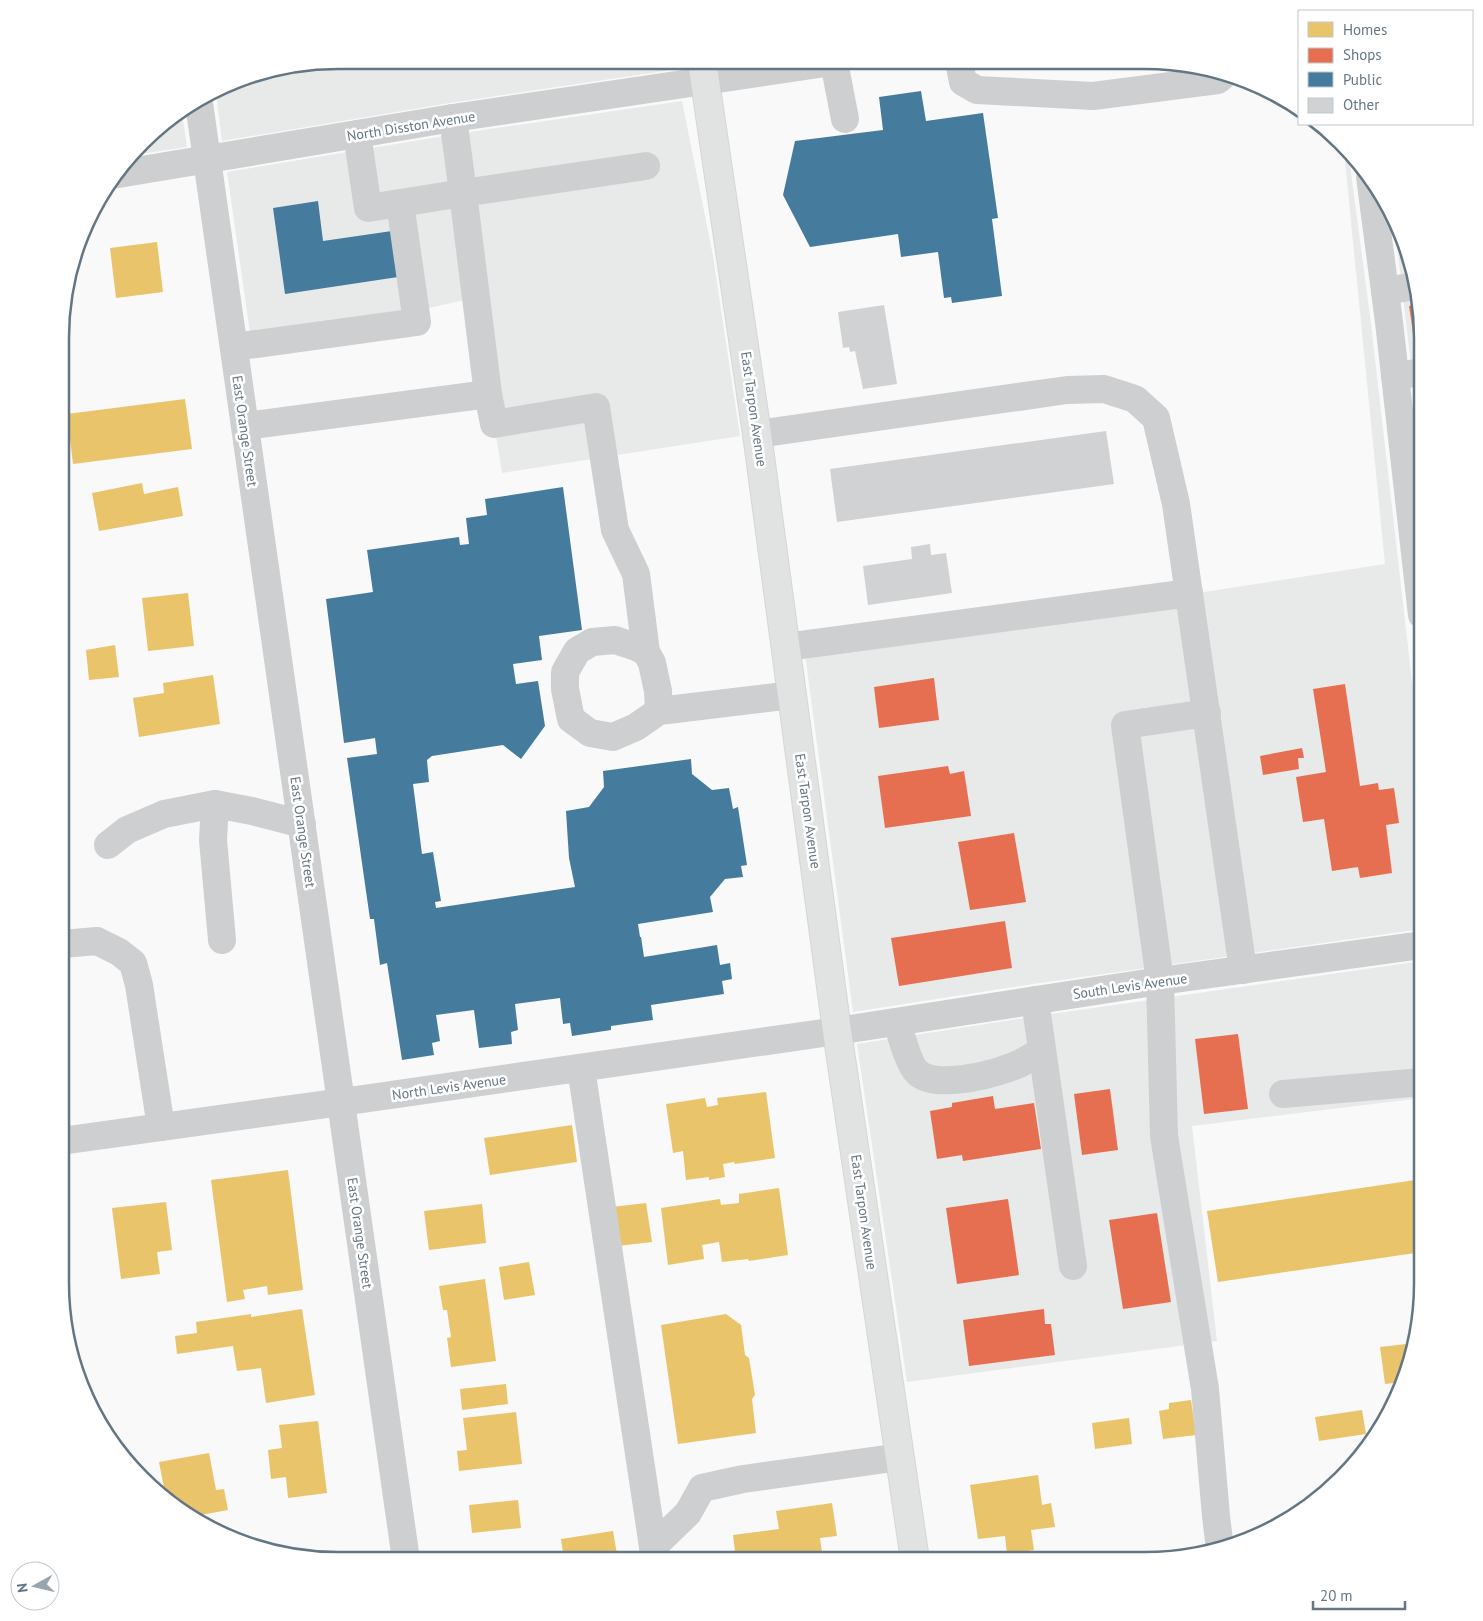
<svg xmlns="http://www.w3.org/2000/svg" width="1483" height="1621" font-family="'PT Sans',sans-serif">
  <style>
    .built { fill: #e8e9e9 }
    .homes { fill: #e9c46a }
    .shops { fill: #e76f51 }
    .public { fill: #457b9d }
    .building { fill: #d0d2d3 }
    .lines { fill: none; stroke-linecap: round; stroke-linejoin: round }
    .major-casing { stroke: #d5d6d7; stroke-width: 30 }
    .minor { stroke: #cecfd0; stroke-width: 28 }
    .major { stroke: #e1e2e2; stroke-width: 28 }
    .labels { text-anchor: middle; stroke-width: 5; stroke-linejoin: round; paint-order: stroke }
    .street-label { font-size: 14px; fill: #657683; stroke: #fff }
    .rim { fill: none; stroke: #657683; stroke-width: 2.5 }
  </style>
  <rect width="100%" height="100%" fill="#f9f9f9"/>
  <g class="built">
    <polygon points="338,60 684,61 685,68 450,103 222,141 216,94 248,75"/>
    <polygon points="682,101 713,256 740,436 502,473 474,298 252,347 227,172 456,134"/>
    <polygon points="182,113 187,147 133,155 155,129"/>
    <polygon points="1344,151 1349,157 1371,324 1422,769 1422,929 1033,984 853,1012 805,654 1385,564"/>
    <polygon points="1394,220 1408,249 1422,320 1422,458"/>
    <polygon points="1422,961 1422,1098 1192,1126 1217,1341 907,1382 857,1044 1037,1016"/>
  </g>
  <g class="homes">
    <polygon points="157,242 163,292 116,298 110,248"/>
    <polygon points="185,399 192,449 73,464 67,414"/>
    <polygon points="142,483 144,494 178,487 183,516 99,531 92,493"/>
    <polygon points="188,593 194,646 148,651 142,598"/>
    <polygon points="115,645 119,677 89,680 86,650"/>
    <polygon points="213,675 220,724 139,737 133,698 164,693 163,683"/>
    <polygon points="766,1092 775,1158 735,1164 734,1162 723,1164 725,1177 709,1180 709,1177 686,1180 683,1151 673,1153 666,1104 705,1098 707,1107 718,1105 717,1098"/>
    <polygon points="572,1125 577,1162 490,1175 484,1138"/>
    <polygon points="288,1170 303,1290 268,1295 267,1286 243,1290 245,1299 227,1302 211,1180"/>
    <polygon points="1422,1179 1422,1252 1218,1282 1207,1211"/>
    <polygon points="779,1188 788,1255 749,1261 748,1259 722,1262 719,1242 702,1245 704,1259 668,1265 661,1208 720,1199 721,1205 739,1203 739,1194"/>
    <polygon points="166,1202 172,1250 157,1252 160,1274 121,1279 112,1208"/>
    <polygon points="646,1203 652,1242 618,1246 612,1207"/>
    <polygon points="482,1204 486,1243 429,1250 424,1211"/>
    <polygon points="529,1262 535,1295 504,1300 499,1267"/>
    <polygon points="485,1279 496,1361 451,1367 447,1338 451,1337 447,1310 443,1310 439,1286"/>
    <polygon points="302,1309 315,1395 266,1403 261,1368 237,1371 233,1346 177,1354 175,1336 197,1333 196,1322 251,1314 251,1317"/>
    <polygon points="726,1314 741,1325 745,1355 749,1358 755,1395 752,1399 756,1433 678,1444 661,1325"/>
    <polygon points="1415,1343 1413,1355 1402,1382 1385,1384 1380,1347"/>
    <polygon points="506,1384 508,1404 462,1410 460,1389"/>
    <polygon points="1191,1400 1196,1435 1163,1439 1159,1411 1169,1409 1169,1403"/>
    <polygon points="1362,1410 1366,1434 1319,1441 1315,1417"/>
    <polygon points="516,1412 522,1464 459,1471 457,1451 467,1450 463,1418"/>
    <polygon points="1129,1418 1132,1444 1095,1449 1092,1423"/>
    <polygon points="318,1421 327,1493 288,1498 286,1477 271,1479 268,1450 282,1448 279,1425"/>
    <polygon points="209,1453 216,1490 224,1489 228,1510 190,1517 166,1498 159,1462"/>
    <polygon points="1038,1475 1042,1505 1051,1503 1055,1527 1031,1530 1034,1550 1007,1554 1005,1536 978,1539 970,1485"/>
    <polygon points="518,1500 521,1528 472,1533 469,1505"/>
    <polygon points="832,1503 837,1536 820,1538 823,1560 736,1560 733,1535 779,1529 776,1511"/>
    <polygon points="613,1531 618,1560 564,1560 561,1539"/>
  </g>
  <g class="shops">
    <polygon points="1419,304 1422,320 1422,358 1417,359 1409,306"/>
    <polygon points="934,678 939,720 879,728 874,687"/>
    <polygon points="1345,684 1360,786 1378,783 1379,790 1394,788 1399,823 1386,825 1392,873 1360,878 1358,867 1332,871 1324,819 1303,822 1296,777 1326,772 1313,689"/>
    <polygon points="1302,748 1304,758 1298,758 1299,769 1263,775 1260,756"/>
    <polygon points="948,766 950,774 964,771 971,816 885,828 878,776"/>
    <polygon points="1014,833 1026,902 970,910 958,842"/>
    <polygon points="1005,921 1012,968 899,986 891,938"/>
    <polygon points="1238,1034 1248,1109 1204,1114 1195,1039"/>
    <polygon points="1110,1089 1118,1150 1082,1155 1074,1094"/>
    <polygon points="993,1096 995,1109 1034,1103 1041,1149 963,1161 962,1155 937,1159 930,1111 952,1107 952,1103"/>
    <polygon points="1008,1199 1019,1275 957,1284 946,1208"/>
    <polygon points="1157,1213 1171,1302 1123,1309 1109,1220"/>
    <polygon points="1044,1309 1045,1324 1051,1324 1055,1355 969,1366 963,1320"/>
  </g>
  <g class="public">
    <polygon points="921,91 926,121 983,113 998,218 992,219 1002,296 952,303 951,297 944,298 938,252 901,257 898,234 810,247 783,195 795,141 883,130 879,97"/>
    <polygon points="318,201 323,241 392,231 398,277 285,294 273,208"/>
    <polygon points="563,487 582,630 539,636 542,660 513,664 516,684 538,681 545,726 521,759 503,745 432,756 427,760 429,782 413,784 422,854 433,852 441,901 435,902 436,908 575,887 569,858 566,811 589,807 604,787 603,771 691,759 692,774 712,790 729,788 733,809 738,807 747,865 741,866 743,877 725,879 710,897 713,912 638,924 640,937 641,937 644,957 717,945 720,965 730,963 732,979 722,981 724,994 651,1005 653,1020 611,1026 611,1030 572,1036 570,1023 563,1024 560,998 515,1004 518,1030 511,1032 512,1044 479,1048 474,1010 436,1015 440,1041 432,1043 434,1055 402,1060 387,963 380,965 374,919 370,919 347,758 377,754 375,738 344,743 326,599 373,592 367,550 459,537 460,545 469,544 466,518 487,515 485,499"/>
  </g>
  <g class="building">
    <polygon points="884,305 897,384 863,389 855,351 850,352 849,347 843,348 838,312"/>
    <polygon points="1106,431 1114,484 837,522 830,469"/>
    <polygon points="930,544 931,555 946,553 952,593 868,605 863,566 912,559 911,547"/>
  </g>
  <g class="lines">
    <g class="major-casing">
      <polyline id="major" points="702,61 757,434 837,1031 915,1560"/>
    </g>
    <g class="minor">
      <polyline points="834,62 845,119"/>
      <polyline points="959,62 963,82 977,90 1093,96 1218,80 1226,73"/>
      <polyline points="199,103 406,1560"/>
      <polyline points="646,166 463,193 488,394 494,424 596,407 615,530 636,574 646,652"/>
      <polyline points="118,174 453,118 839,61"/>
      <polyline points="1370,177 1389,322 1422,615"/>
      <polyline points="400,203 463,193 453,118"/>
      <polyline points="1385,291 1416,286"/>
      <polyline points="234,347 417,322 400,203 368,208 357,134"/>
      <polyline points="1395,376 1422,372"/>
      <polyline points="245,426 488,394"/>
      <polyline points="757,434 1067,390 1104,389 1135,399 1156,418 1176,504 1243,970"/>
      <polyline points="786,647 1189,593"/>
      <polyline points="659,711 658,691 652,663 646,652 636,647 615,640 592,642 577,651 565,672 565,689 571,719 590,733 613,737 636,727 659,711 792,695"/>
      <polyline points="1207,713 1125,725 1160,981 1164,1136 1205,1389 1216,1516 1220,1549"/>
      <polyline points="215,804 213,840 222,940"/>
      <polyline points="108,845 127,830 164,814 215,804 252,811 302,824"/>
      <polyline points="62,944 97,941 119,952 133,963 139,985 161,1127"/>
      <polyline points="1035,1000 1073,1266"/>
      <path d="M897 1022C900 1032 909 1065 917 1072 936 1091 1000 1073 1021 1063 1028 1059 1035 1055 1041 1051"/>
      <polyline points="581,1068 655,1560"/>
      <polyline points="1283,1094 1422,1082"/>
      <polyline points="61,1141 342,1102 837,1031 1160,981 1422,945"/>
      <polyline points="653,1547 688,1513 702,1488 743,1479 900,1457"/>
    </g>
    <use href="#major" class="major"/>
  </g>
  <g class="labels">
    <g class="street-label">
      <text transform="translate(411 126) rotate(-9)" y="5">North Disston Avenue</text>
      <text transform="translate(754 409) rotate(82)" y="5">East Tarpon Avenue</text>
      <text transform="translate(245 431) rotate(82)" y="5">East Orange Street</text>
      <text transform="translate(808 811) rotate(82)" y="5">East Tarpon Avenue</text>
      <text transform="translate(303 832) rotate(82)" y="5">East Orange Street</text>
      <text transform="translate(1130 986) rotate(-8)" y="5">South Levis Avenue</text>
      <text transform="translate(449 1087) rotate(-8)" y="5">North Levis Avenue</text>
      <text transform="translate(864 1212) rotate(82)" y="5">East Tarpon Avenue</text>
      <text transform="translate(360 1233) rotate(82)" y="5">East Orange Street</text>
    </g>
  </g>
  <path d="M0 0H1483V1621H0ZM338 69H1145A269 269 0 0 1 1414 338V1283A269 269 0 0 1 1145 1552H338A269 269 0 0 1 69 1283V338A269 269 0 0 1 338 69Z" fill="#fff" fill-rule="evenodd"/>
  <path class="rim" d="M338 69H1145A269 269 0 0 1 1414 338V1283A269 269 0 0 1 1145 1552H338A269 269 0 0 1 69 1283V338A269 269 0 0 1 338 69Z"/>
  <rect x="1298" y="10" width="175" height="115" fill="#ffffff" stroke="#c1c8cd"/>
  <rect x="1308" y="22" width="25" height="15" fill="#e9c46a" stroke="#c1c8cd"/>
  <text x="1343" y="35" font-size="15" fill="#657683">Homes</text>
  <rect x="1308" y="48" width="25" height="15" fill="#e76f51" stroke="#c1c8cd"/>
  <text x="1343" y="60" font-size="15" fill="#657683">Shops</text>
  <rect x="1308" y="72" width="25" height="15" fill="#457b9d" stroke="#c1c8cd"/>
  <text x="1343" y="85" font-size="15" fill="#657683">Public</text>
  <rect x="1308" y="98" width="25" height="15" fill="#d0d2d3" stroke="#c1c8cd"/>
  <text x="1343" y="110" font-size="15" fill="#657683">Other</text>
  <g transform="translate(35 1586) rotate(262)"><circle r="24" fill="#ffffff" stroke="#c1c8cd"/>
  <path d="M0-4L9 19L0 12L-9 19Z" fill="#99a4ac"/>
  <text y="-8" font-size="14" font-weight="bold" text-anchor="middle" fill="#657683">N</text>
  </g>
  <path d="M1313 1601v8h92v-8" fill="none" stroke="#657683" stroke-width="2.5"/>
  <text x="1320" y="1601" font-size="15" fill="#657683" stroke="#ffffff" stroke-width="4" paint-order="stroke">20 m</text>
</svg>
